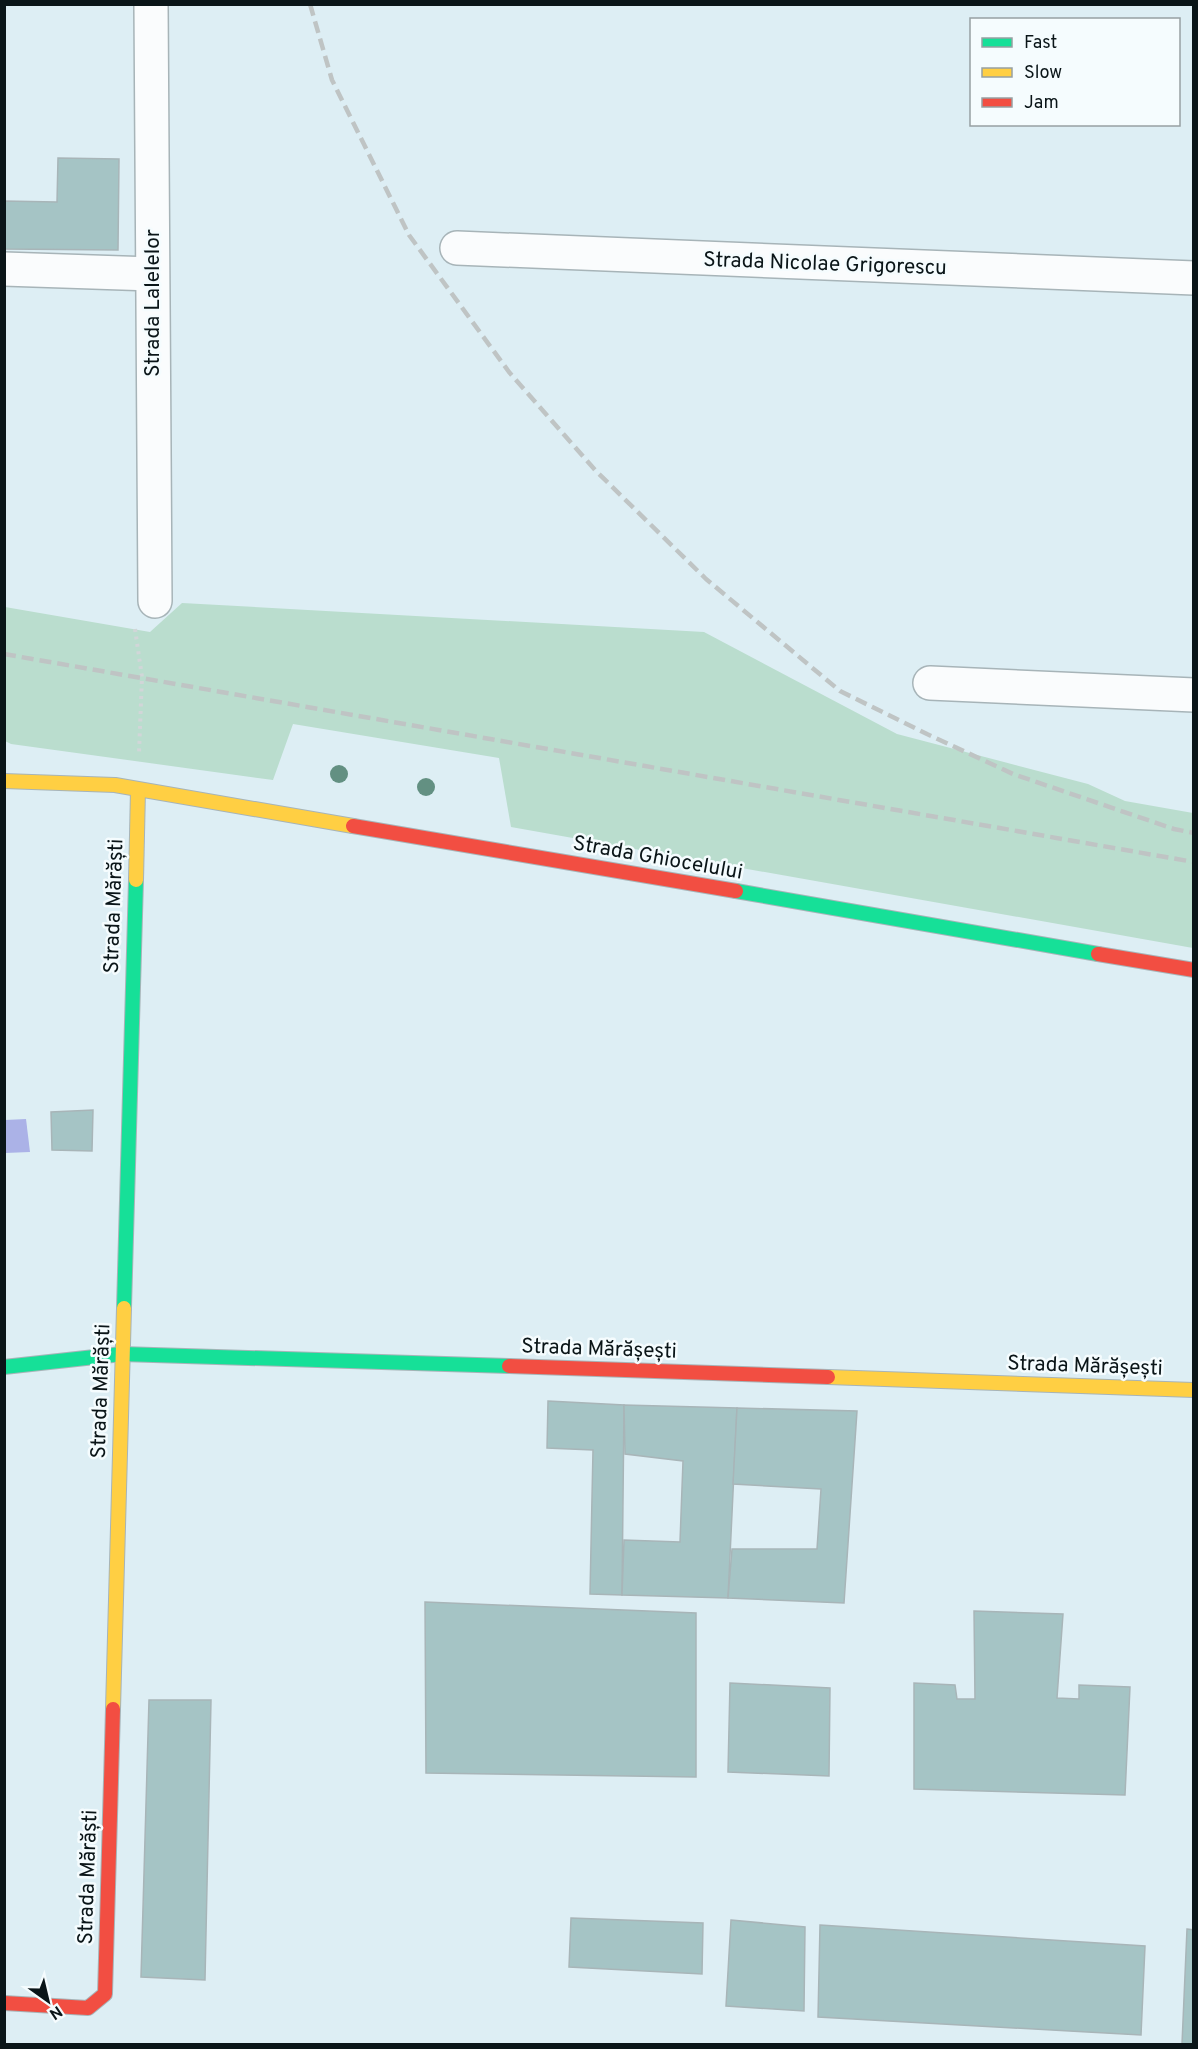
<svg xmlns="http://www.w3.org/2000/svg" width="1198" height="2049" font-family="Overpass,sans-serif">
  <style>
    .grass { fill: #baddce }
    .water { fill: #abb2e7 }
    .building { fill: #a5c4c5; stroke: #a8b5b8; stroke-width: 1.5 }
    .lines { fill: none; stroke-linecap: round; stroke-linejoin: round }
    .street-casing { stroke: #a7b4b8; stroke-width: 36 }
    .fast-casing { stroke: #a7b4b8; stroke-width: 16 }
    .slow-casing { stroke: #a7b4b8; stroke-width: 16 }
    .jam-casing { stroke: #a7b4b8; stroke-width: 16 }
    .path { stroke: #d1d6d8; stroke-width: 4; stroke-dasharray: 3 4.5; stroke-linecap: butt }
    .street { stroke: #fafcfd; stroke-width: 33 }
    .fast { stroke: #16e098; stroke-width: 14 }
    .slow { stroke: #ffcf43; stroke-width: 14 }
    .jam { stroke: #f24e42; stroke-width: 14 }
    .rail { stroke: #bfc4c4; stroke-width: 4.5; stroke-dasharray: 12 6; stroke-linecap: butt }
    .tree { fill: #639082 }
    .labels { text-anchor: middle; stroke-width: 5; stroke-linejoin: round; paint-order: stroke }
    .street-label { font-size: 21px; fill: #0a1518; stroke: #f5fcfe }
  </style>
  <rect width="100%" height="100%" fill="#ddeef4"/>
  <polygon class="grass" points="182,603 704,632 897,734 1088,784 1125,801 1193,813 1193,948 511,827 499,758 293,724 273,780 11,744 5,741 5,607 150,632"/>
  <polygon class="water" points="26,1119 30,1152 5,1153 5,1120"/>
  <g class="building">
    <polygon points="58,158 119,159 118,250 4,249 4,201 57,202"/>
    <polygon points="93,1110 92,1151 52,1150 51,1112"/>
    <polygon points="548,1401 624,1405 622,1595 590,1594 593,1450 547,1448"/>
    <polygon points="624,1405 737,1408 728,1598 622,1595 624,1540 680,1542 683,1461 625,1454"/>
    <polygon points="737,1408 857,1411 844,1603 728,1598 732,1549 817,1549 821,1489 733,1484"/>
    <polygon points="425,1602 696,1613 696,1777 426,1773"/>
    <polygon points="974,1611 1063,1614 1057,1698 1079,1699 1079,1685 1130,1687 1125,1795 914,1789 914,1683 955,1685 957,1699 975,1699"/>
    <polygon points="730,1683 830,1688 829,1776 728,1772"/>
    <polygon points="149,1700 211,1700 205,1980 141,1977"/>
    <polygon points="571,1918 703,1923 702,1974 569,1967"/>
    <polygon points="731,1920 805,1927 804,2011 726,2006"/>
    <polygon points="820,1925 1145,1946 1141,2035 818,2017"/>
    <polygon points="1187,1929 1194,1930 1194,2044 1182,2044"/>
  </g>
  <g class="lines">
    <g class="street-casing">
      <g id="street">
        <polyline points="151,4 155,601"/>
        <polyline points="457,248 1194,278"/>
        <polyline points="4,269 152,274"/>
        <polyline points="930,683 1194,695"/>
      </g>
    </g>
    <g class="fast-casing">
      <g id="fast">
        <polyline points="736,891 1098,954"/>
        <polyline points="124,1308 136,880"/>
        <polyline points="4,1367 122,1354 509,1366"/>
      </g>
    </g>
    <g class="slow-casing">
      <g id="slow">
        <polyline points="4,781 115,785 353,826"/>
        <polyline points="136,880 138,790"/>
        <polyline points="828,1377 1194,1390"/>
        <polyline points="113,1709 124,1308"/>
      </g>
    </g>
    <g class="jam-casing">
      <g id="jam">
        <polyline points="353,826 736,891"/>
        <polyline points="1098,954 1194,970"/>
        <polyline points="509,1366 828,1377"/>
        <polyline points="4,2003 88,2008 105,1994 113,1709"/>
      </g>
    </g>
    <polyline class="path" points="135,629 142,677 139,753"/>
    <use href="#street" class="street"/>
    <use href="#fast" class="fast"/>
    <use href="#slow" class="slow"/>
    <use href="#jam" class="jam"/>
    <g class="rail">
      <polyline points="310,4 332,80 409,235 509,372 595,470 706,579 840,691 927,734 1013,774 1174,829 1194,833"/>
      <polyline points="4,654 1194,862"/>
    </g>
  </g>
  <g class="tree">
    <circle cx="339" cy="774" r="9"/>
    <circle cx="426" cy="787" r="9"/>
  </g>
  <g class="labels">
    <g class="street-label">
      <text transform="translate(825 263) rotate(2)" y="7">Strada Nicolae Grigorescu</text>
      <text transform="translate(152 303) rotate(-90)" y="7">Strada Lalelelor</text>
      <text transform="translate(658 857) rotate(10)" y="7">Strada Ghiocelului</text>
      <text transform="translate(113 906) rotate(-88)" y="7">Strada Mărăști</text>
      <text transform="translate(599 1348) rotate(2)" y="7">Strada Mărășești</text>
      <text transform="translate(1085 1365) rotate(2)" y="7">Strada Mărășești</text>
      <text transform="translate(100 1391) rotate(-88)" y="7">Strada Mărăști</text>
      <text transform="translate(87 1877) rotate(-88)" y="7">Strada Mărăști</text>
    </g>
  </g>
  <rect width="1198" height="2049" fill="none" stroke="#0a1518" stroke-width="12"/>
  <rect x="970" y="18" width="210" height="108" fill="#f5fcfe" stroke="#97a0a2" stroke-width="1.5"/>
  <rect x="982" y="38" width="30" height="9" fill="#16e098" stroke="#97a0a2" stroke-width="1.5"/>
  <text x="1024" y="48" font-size="18" fill="#0a1518">Fast</text>
  <rect x="982" y="68" width="30" height="9" fill="#ffcf43" stroke="#97a0a2" stroke-width="1.5"/>
  <text x="1024" y="78" font-size="18" fill="#0a1518">Slow</text>
  <rect x="982" y="98" width="30" height="9" fill="#f24e42" stroke="#97a0a2" stroke-width="1.5"/>
  <text x="1024" y="108" font-size="18" fill="#0a1518">Jam</text>
  <g transform="translate(48 2001) rotate(146)" stroke="#f5fcfe" stroke-width="4.5" paint-order="stroke">
  <path d="M0-4.5L10 22L0 15L-10 22Z" fill="#0a1518"/>
  <text y="-9" font-size="16" font-weight="bold" text-anchor="middle" fill="#0a1518">N</text>
  </g>
</svg>
